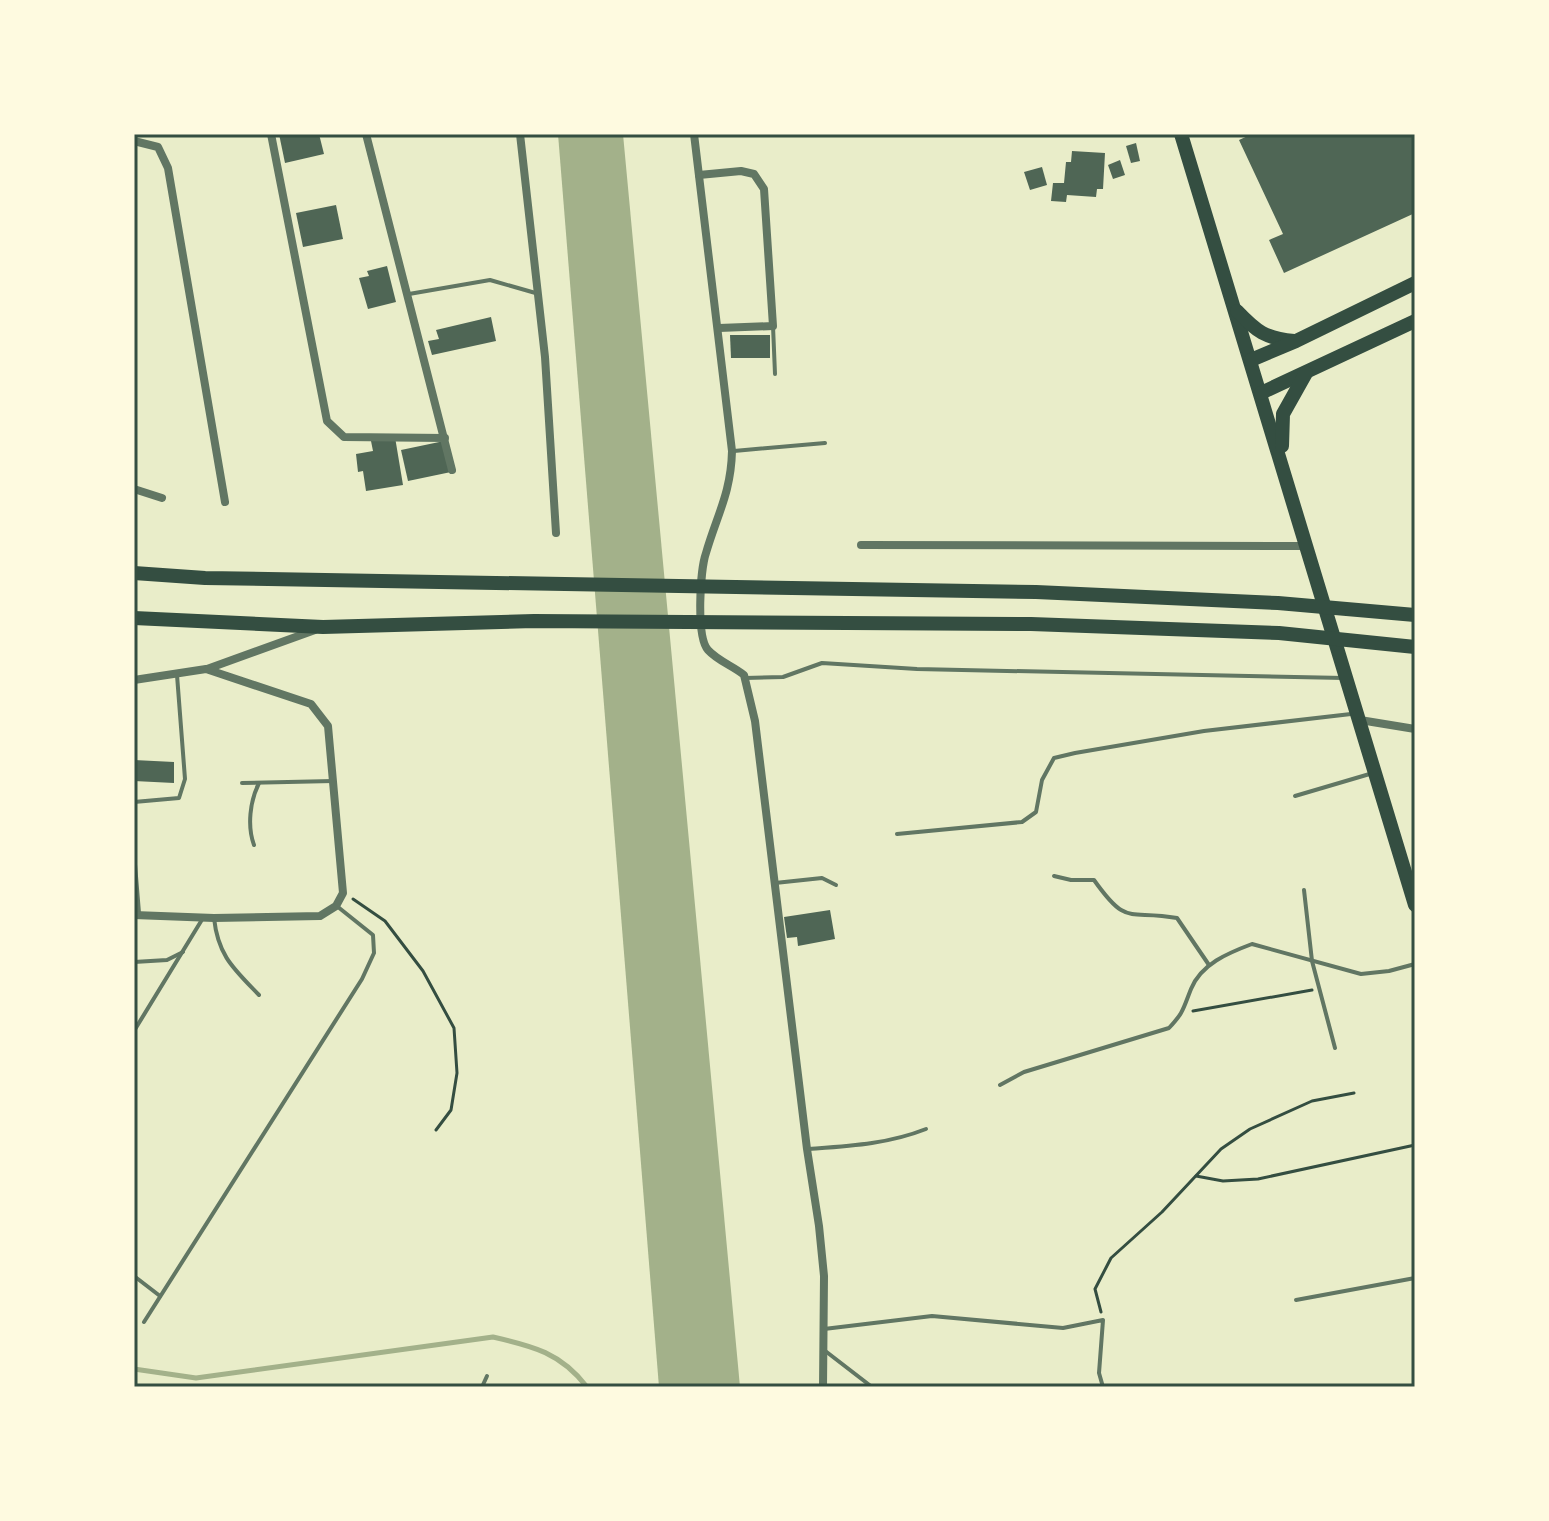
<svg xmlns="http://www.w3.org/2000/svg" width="1549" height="1521" font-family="'Playfair Display',serif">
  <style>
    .water { fill: #a3b18a }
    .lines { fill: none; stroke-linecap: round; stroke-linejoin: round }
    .stream { stroke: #a3b18a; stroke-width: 5 }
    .building { fill: #4f6655 }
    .path { stroke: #344e41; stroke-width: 3 }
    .service { stroke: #617663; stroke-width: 4 }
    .minor { stroke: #617663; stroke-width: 8 }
    .primary { stroke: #344e41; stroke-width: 14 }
    .trunk { stroke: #344e41; stroke-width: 14 }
    .neatline { fill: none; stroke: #344e41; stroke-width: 3 }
  </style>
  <rect width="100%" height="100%" fill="#e9edc9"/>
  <polygon class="water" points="558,134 623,134 740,1387 659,1387"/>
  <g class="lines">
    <path class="stream" d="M134 1369 196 1378 493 1337C533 1346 561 1353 587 1387"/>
  </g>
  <g class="building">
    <polygon points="279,134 319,134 324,154 285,163"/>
    <polygon points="1252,134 1415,134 1415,213 1284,273 1269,240 1283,234 1239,140"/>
    <polygon points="1136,143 1140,161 1131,163 1126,146"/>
    <polygon points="1072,151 1105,153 1103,189 1097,189 1096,197 1067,195 1066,202 1051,201 1053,183 1064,183 1066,162 1071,162"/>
    <polygon points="1120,160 1125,175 1113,179 1108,165"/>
    <polygon points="1042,167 1047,185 1030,190 1024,172"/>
    <polygon points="336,205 343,239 303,247 296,213"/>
    <polygon points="387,266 396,302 368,309 359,278 369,276 367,271"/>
    <polygon points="491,317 496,341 432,355 428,341 439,339 436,330"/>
    <polygon points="730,335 770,335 770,358 731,358"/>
    <polygon points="395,437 403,485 366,491 363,471 358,472 356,454 373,451 371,441"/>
    <polygon points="444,441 451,472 408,481 401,450"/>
    <polygon points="134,760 174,762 174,783 134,781"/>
    <polygon points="830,910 835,939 798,946 797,937 787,938 784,917"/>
  </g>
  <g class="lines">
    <g class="path">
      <polyline points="353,899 385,921 423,971 454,1028 457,1073 451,1110 436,1130"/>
      <polyline points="1193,1011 1312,990"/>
      <polyline points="1196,1176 1223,1181 1258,1179 1415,1145"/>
      <polyline points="1101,1312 1095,1289 1111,1258 1162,1212 1221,1149 1250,1129 1312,1101 1354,1093"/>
    </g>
    <g class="service">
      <polyline points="409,294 490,280 539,294"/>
      <polyline points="773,326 775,374"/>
      <polyline points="734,451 825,443"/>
      <polyline points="745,678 783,677 822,663 917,669 1344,678"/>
      <polyline points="242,783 333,781"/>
      <polyline points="1295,796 1373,773"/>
      <polyline points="134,802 179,798 185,779 177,675"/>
      <polyline points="897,834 1022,822 1036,812 1042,780 1054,758 1075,753 1204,731 1351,714"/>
      <path d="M254 845C247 826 250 801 259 783"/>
      <polyline points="134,852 139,913"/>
      <path d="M1054 876 1071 880H1094C1128 928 1128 909 1177 918L1209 965"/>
      <polyline points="775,883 822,878 836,885"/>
      <polyline points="1304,890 1312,961 1335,1048"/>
      <path d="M214 918C218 956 234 969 259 995"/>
      <polyline points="134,962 167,960 183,952"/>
      <polyline points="134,1031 203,918"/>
      <path d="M1000 1085 1024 1072 1169 1028C1184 1012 1183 1009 1191 989 1201 964 1228 953 1252 944L1361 974 1389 971 1415 964"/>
      <path d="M809 1149C850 1146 888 1144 926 1129"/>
      <polyline points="134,1276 160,1296"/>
      <polyline points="1296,1300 1415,1278"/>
      <polyline points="144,1322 362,979 374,953 373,935 338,907"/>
      <polyline points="824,1329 932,1316 1063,1328 1103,1320 1099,1373 1103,1387"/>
      <polyline points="824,1350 872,1387"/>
      <polyline points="482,1387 487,1376"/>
    </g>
    <g class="minor">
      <polyline points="271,134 327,421 344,437 445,438"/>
      <polyline points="366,134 452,470"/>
      <polyline points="520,134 545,357 556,533"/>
      <path d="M694 134 732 451C731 493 717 515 706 553 700 570 696 637 708 650 718 661 733 666 744 675L755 721 807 1149 819 1226 824 1276 823 1387"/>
      <polyline points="134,141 158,147 168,168 225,502"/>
      <polyline points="699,175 741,171 754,174 764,189 773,326 719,328"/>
      <polyline points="134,489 162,498"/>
      <polyline points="861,545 1307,546"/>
      <polyline points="207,669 315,630"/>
      <polyline points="134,680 206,669 311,704 328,726 343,893 336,906 320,916 214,918 134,915"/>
      <polyline points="1360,720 1415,729"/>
    </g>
    <g class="primary">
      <polyline points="1181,134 1415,905"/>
      <path d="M1237 311C1257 332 1265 338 1294 341"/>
      <polyline points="1251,360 1296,341 1415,283"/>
      <polyline points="1261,393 1415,321"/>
      <polyline points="1282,446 1283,414 1306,373"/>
    </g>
    <g class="trunk">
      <polyline points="134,573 205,578 1036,592 1278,603 1415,615"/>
      <polyline points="134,618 323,627 534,621 1031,624 1279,633 1415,647"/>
    </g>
  </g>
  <rect width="1549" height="1521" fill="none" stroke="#fefae0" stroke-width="272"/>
  <rect x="136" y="136" width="1277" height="1249" class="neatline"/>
</svg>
